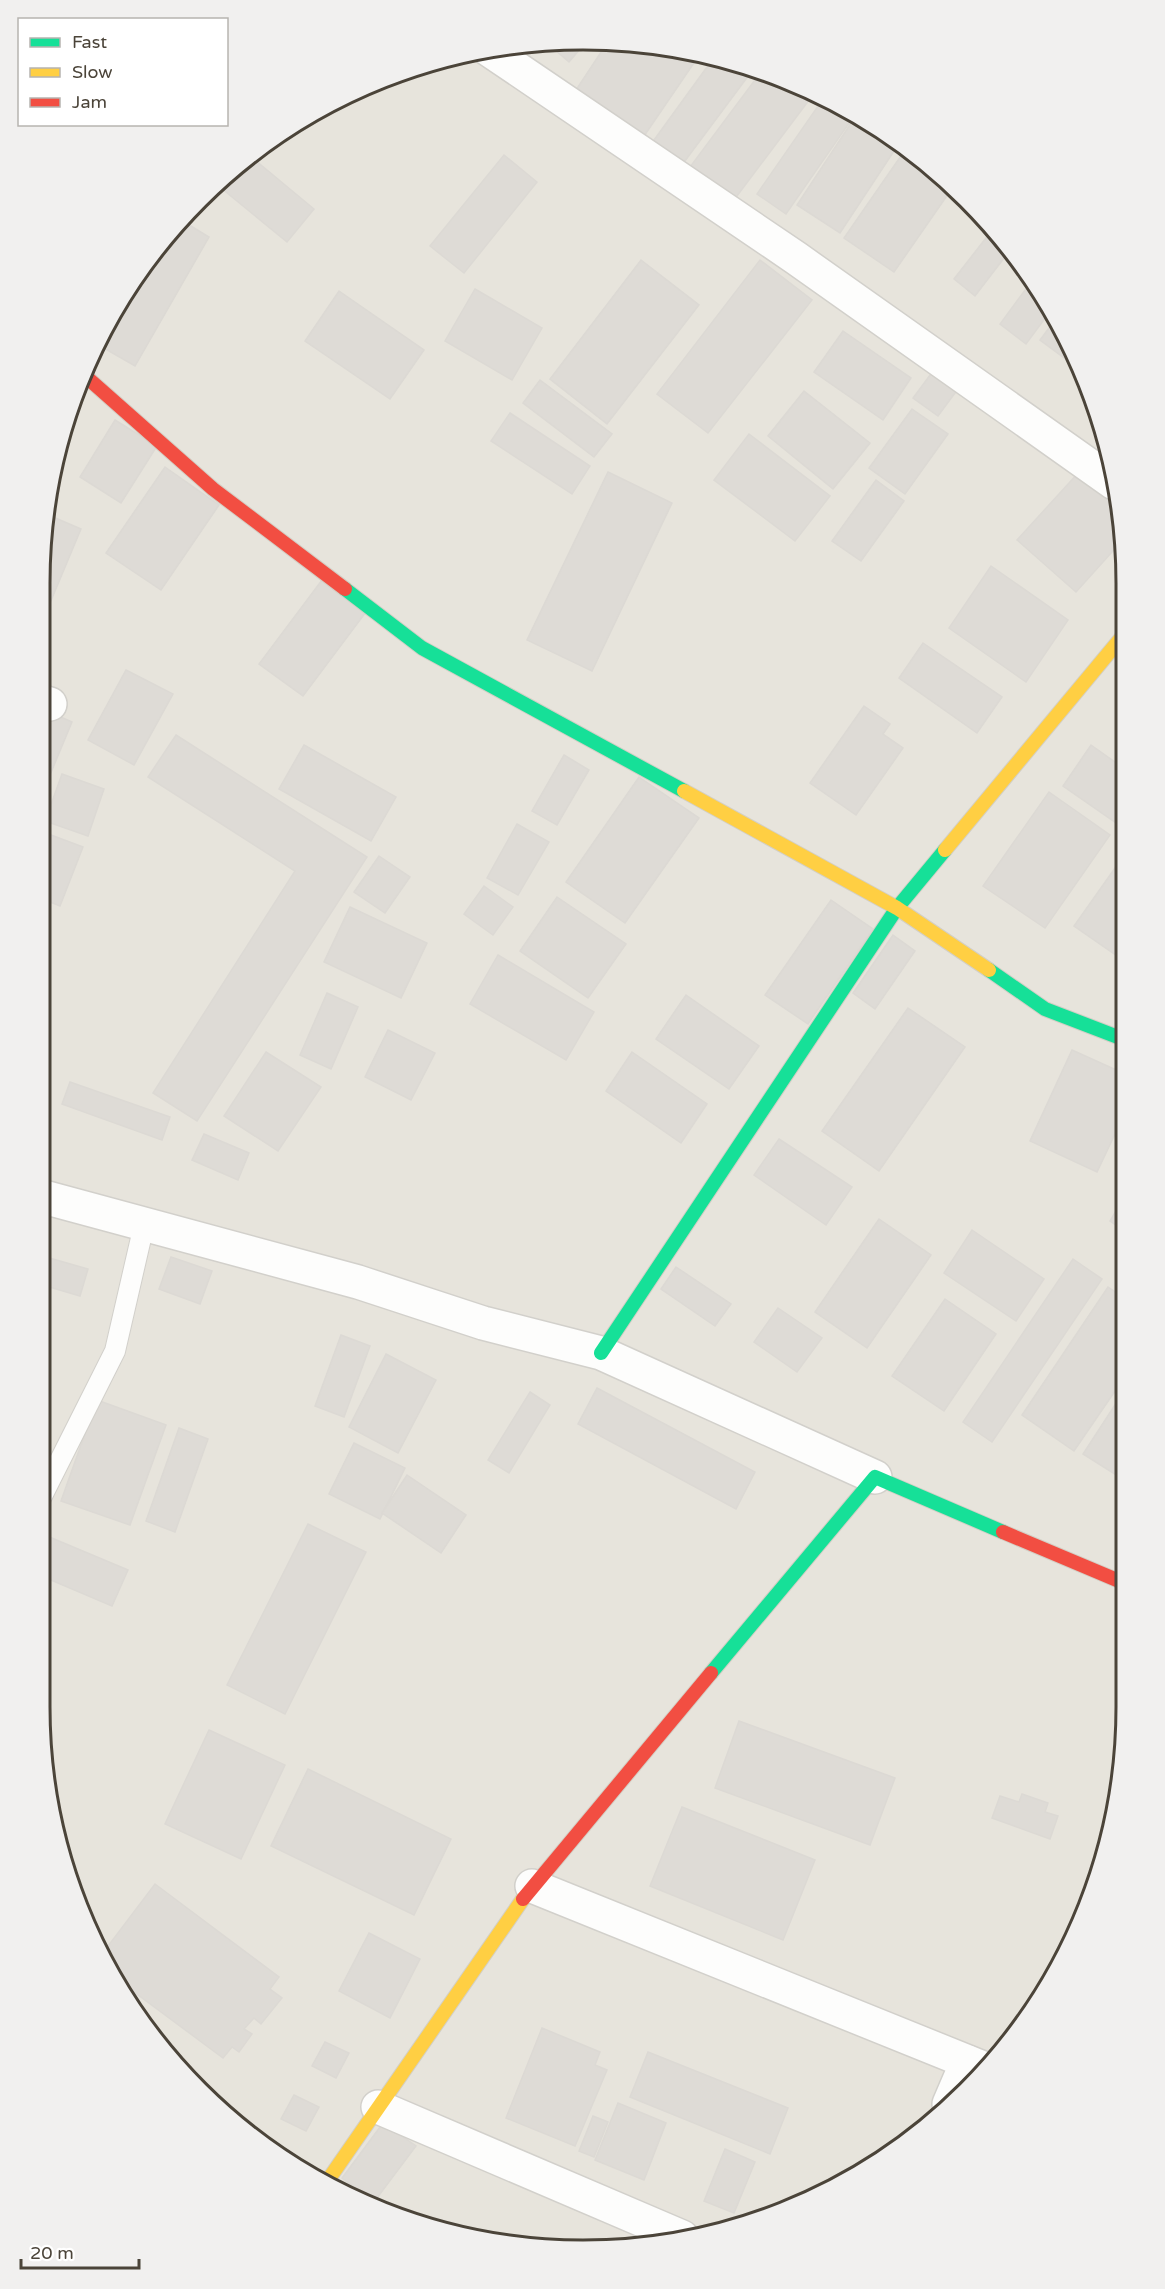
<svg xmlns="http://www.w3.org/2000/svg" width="1165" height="2289" font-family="'Varela Round',sans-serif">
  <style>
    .residential { fill: #e7e4dc }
    .building { fill: #dedbd6; stroke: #dcd9d4; stroke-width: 1.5 }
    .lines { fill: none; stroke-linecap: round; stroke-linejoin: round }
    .lane-casing { stroke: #d2d0cb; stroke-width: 22 }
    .street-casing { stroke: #d2d0cb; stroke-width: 36 }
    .fast-casing { stroke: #d3cfc5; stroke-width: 16 }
    .slow-casing { stroke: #d3cfc5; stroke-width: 16 }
    .jam-casing { stroke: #d3cfc5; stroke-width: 16 }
    .lane { stroke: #fdfdfc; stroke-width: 20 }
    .street { stroke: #fdfdfc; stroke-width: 33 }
    .fast { stroke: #16e098; stroke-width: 14 }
    .slow { stroke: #ffcf43; stroke-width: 14 }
    .jam { stroke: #f24e42; stroke-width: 14 }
    .rim { fill: none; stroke: #4b4439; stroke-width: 3 }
  </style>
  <rect width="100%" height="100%" fill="#f4f2ee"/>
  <polygon class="residential" points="618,40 723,57 823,95 941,174 1014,252 1085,375 1121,511 1125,1742 1108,1847 1070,1947 967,2091 823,2194 653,2245 476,2239 374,2208 281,2159 152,2038 68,1882 39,1706 40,547 57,442 95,342 151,252 224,174 310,112 407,68 511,44"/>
  <g class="building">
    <polygon points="609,40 700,54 638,145 570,99"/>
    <polygon points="587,41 569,62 547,43"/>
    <polygon points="530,43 521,54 509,44 511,44"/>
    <polygon points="715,56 744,65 752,71 676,173 646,151"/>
    <polygon points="761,72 815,92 731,204 687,171"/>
    <polygon points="825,96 854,116 786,214 757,194"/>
    <polygon points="855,117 898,145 840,233 797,205"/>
    <polygon points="905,150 941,174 953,187 894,272 844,238"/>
    <polygon points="504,155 537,182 464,273 430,246"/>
    <polygon points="250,156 314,209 287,242 215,183"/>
    <polygon points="181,220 209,237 135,366 95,343 151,252"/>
    <polygon points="993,229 1011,249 975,296 954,279"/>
    <polygon points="641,260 699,305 607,424 550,379"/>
    <polygon points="760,260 812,300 708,433 657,394"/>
    <polygon points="1031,282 1049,313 1026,344 1000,324"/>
    <polygon points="475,289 542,328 512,380 445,341"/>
    <polygon points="339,291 424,350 390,399 305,341"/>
    <polygon points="1054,321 1083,372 1040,340"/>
    <polygon points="843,331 911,378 883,420 814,372"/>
    <polygon points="936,367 961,385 938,416 913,398"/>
    <polygon points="540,380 612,434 594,457 523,403"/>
    <polygon points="78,387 86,390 54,466 57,442"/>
    <polygon points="804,391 870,443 833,489 768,436"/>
    <polygon points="912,409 948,434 905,494 869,468"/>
    <polygon points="510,413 590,466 572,494 491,441"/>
    <polygon points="115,420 157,446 121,503 80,477"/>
    <polygon points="749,434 830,496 795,541 714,480"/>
    <polygon points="165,467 219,505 161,590 106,553"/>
    <polygon points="608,472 672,503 592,671 527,640"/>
    <polygon points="1079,472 1121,509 1121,542 1076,592 1017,540"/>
    <polygon points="876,480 904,501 861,561 832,541"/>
    <polygon points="46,514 81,529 40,627 40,547"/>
    <polygon points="991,566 1068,620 1026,682 949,628"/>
    <polygon points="322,580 366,612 303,696 259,664"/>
    <polygon points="923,643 1002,697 977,733 899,678"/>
    <polygon points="126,670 173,694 134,765 88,740"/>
    <polygon points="864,706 890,724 883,734 903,748 856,815 810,783"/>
    <polygon points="40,708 72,722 40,799"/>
    <polygon points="176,735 367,857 197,1121 153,1093 295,871 148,777"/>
    <polygon points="304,745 396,797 371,841 279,789"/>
    <polygon points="1091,745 1122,767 1122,827 1063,786"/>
    <polygon points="564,755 589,770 557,825 532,811"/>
    <polygon points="62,774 104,789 88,836 45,821"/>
    <polygon points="639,777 699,818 625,923 566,882"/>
    <polygon points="1049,792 1110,835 1045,928 983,886"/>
    <polygon points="517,824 549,842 518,895 487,878"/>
    <polygon points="43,832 83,847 60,906 40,898 40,841"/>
    <polygon points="379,856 410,877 385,913 354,892"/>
    <polygon points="1122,858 1123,960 1074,926"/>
    <polygon points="484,886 513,907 493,935 464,914"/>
    <polygon points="557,897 626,944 588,998 520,951"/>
    <polygon points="831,900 873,929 808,1024 765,995"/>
    <polygon points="350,907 427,943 401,998 324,962"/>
    <polygon points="893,935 915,951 875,1009 853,993"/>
    <polygon points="498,955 594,1012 566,1060 470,1004"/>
    <polygon points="327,993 358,1007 331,1069 300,1055"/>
    <polygon points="686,995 759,1046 729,1089 656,1039"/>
    <polygon points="908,1008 965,1047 879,1171 822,1131"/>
    <polygon points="388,1030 435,1053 411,1100 365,1077"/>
    <polygon points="1072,1050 1123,1073 1123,1117 1097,1172 1030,1141"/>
    <polygon points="266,1052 321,1087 278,1151 224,1116"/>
    <polygon points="632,1052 707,1104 681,1143 606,1091"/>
    <polygon points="70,1082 170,1117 162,1140 62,1104"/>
    <polygon points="204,1134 249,1153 238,1180 192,1160"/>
    <polygon points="779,1139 852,1187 826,1225 754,1175"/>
    <polygon points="1123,1199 1123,1230 1110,1221"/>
    <polygon points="879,1219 931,1255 867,1348 815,1312"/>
    <polygon points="972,1230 1044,1279 1016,1321 944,1273"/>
    <polygon points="39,1255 88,1269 80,1296 39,1284"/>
    <polygon points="171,1257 212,1271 200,1304 159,1289"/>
    <polygon points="1073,1259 1102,1279 992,1442 963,1422"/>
    <polygon points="676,1267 731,1304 715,1326 661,1289"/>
    <polygon points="1108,1287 1124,1298 1124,1378 1074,1451 1022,1415"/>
    <polygon points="945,1299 996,1334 944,1411 892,1376"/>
    <polygon points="778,1308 822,1338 797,1372 754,1342"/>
    <polygon points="341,1335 370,1346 344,1417 315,1406"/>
    <polygon points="386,1354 436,1380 398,1453 349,1427"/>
    <polygon points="597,1388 755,1472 736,1509 578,1424"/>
    <polygon points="1124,1391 1124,1480 1083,1454"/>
    <polygon points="530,1392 550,1405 509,1473 488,1460"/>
    <polygon points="97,1400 166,1425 130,1525 61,1501"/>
    <polygon points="179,1428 208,1439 175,1532 146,1521"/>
    <polygon points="354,1443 405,1468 380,1519 329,1494"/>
    <polygon points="407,1475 466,1515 441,1553 382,1513"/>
    <polygon points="308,1524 366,1552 285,1714 227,1685"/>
    <polygon points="47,1536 128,1570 112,1606 39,1575 39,1554"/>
    <polygon points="739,1721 895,1778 870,1845 715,1788"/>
    <polygon points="209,1730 285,1765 241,1859 165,1824"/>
    <polygon points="308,1769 451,1839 414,1915 271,1846"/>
    <polygon points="1022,1794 1048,1803 1045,1812 1058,1816 1050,1839 992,1818 1000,1796 1019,1802"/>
    <polygon points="682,1807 815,1860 783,1940 650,1886"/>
    <polygon points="155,1884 279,1977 270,1989 282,1998 261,2024 254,2018 244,2029 252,2034 239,2052 232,2047 223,2058 122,1983 105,1950"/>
    <polygon points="369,1933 420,1959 390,2018 339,1991"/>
    <polygon points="1058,1947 1067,1951 1045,1981"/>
    <polygon points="542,2028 600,2052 595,2065 607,2070 575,2146 506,2118"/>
    <polygon points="325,2042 349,2053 336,2078 312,2066"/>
    <polygon points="648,2052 788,2108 770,2154 630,2097"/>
    <polygon points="294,2095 319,2107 306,2131 281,2119"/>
    <polygon points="618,2103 666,2123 644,2180 595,2160"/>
    <polygon points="593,2116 608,2122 594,2157 579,2151"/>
    <polygon points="383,2123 416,2146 374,2202 342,2178"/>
    <polygon points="260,2138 280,2152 277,2155 260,2139"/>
    <polygon points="725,2149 755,2162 734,2213 704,2201"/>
  </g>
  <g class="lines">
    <g class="lane-casing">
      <polyline id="lane" points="39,1502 115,1351 144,1225"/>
    </g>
    <g class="street-casing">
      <g id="street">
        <polyline points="488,49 796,258 1114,483"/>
        <polyline points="40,701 50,704"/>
        <polyline points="40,1196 358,1282 483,1323 601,1353 875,1477"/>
        <polyline points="532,1886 983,2068"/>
        <polyline points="949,2104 967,2062"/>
        <polyline points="378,2107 682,2237"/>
      </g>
    </g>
    <g class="fast-casing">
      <g id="fast">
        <polyline points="345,589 422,648 684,791"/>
        <polyline points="989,970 1045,1009 1123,1039"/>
        <polyline points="601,1353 897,908 945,850"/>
        <polyline points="711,1673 875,1477 1003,1532"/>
      </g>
    </g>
    <g class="slow-casing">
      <g id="slow">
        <polyline points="684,791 897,908 989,970"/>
        <polyline points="945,850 1122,637"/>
        <polyline points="326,2183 523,1899"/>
      </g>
    </g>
    <g class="jam-casing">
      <g id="jam">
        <polyline points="83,374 213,489 345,589"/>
        <polyline points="1003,1532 1124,1583"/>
        <polyline points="523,1899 711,1673"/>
      </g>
    </g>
    <use href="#lane" class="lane"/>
    <use href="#street" class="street"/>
    <use href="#fast" class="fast"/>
    <use href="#slow" class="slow"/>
    <use href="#jam" class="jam"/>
  </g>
  <path d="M0 0H1165V2289H0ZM583 50H583A533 533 0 0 1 1116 583V1707A533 533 0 0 1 583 2240H583A533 533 0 0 1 50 1707V583A533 533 0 0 1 583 50Z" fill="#f1f0ef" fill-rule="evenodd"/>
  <path class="rim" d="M583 50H583A533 533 0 0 1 1116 583V1707A533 533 0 0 1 583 2240H583A533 533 0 0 1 50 1707V583A533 533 0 0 1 583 50Z"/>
  <rect x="18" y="18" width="210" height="108" fill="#ffffff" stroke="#b7b4b0" stroke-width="1.5"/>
  <rect x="30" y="38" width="30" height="9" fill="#16e098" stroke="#b7b4b0" stroke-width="1.5"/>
  <text x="72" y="48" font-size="18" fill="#4b4439">Fast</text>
  <rect x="30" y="68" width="30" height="9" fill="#ffcf43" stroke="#b7b4b0" stroke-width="1.5"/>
  <text x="72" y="78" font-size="18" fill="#4b4439">Slow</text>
  <rect x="30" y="98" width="30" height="9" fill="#f24e42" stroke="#b7b4b0" stroke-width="1.5"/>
  <text x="72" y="108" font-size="18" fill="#4b4439">Jam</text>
  <path d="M21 2259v9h118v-9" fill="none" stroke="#4b4439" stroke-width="3"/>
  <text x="30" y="2259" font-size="18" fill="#4b4439" stroke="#ffffff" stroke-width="4.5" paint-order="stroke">20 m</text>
</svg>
